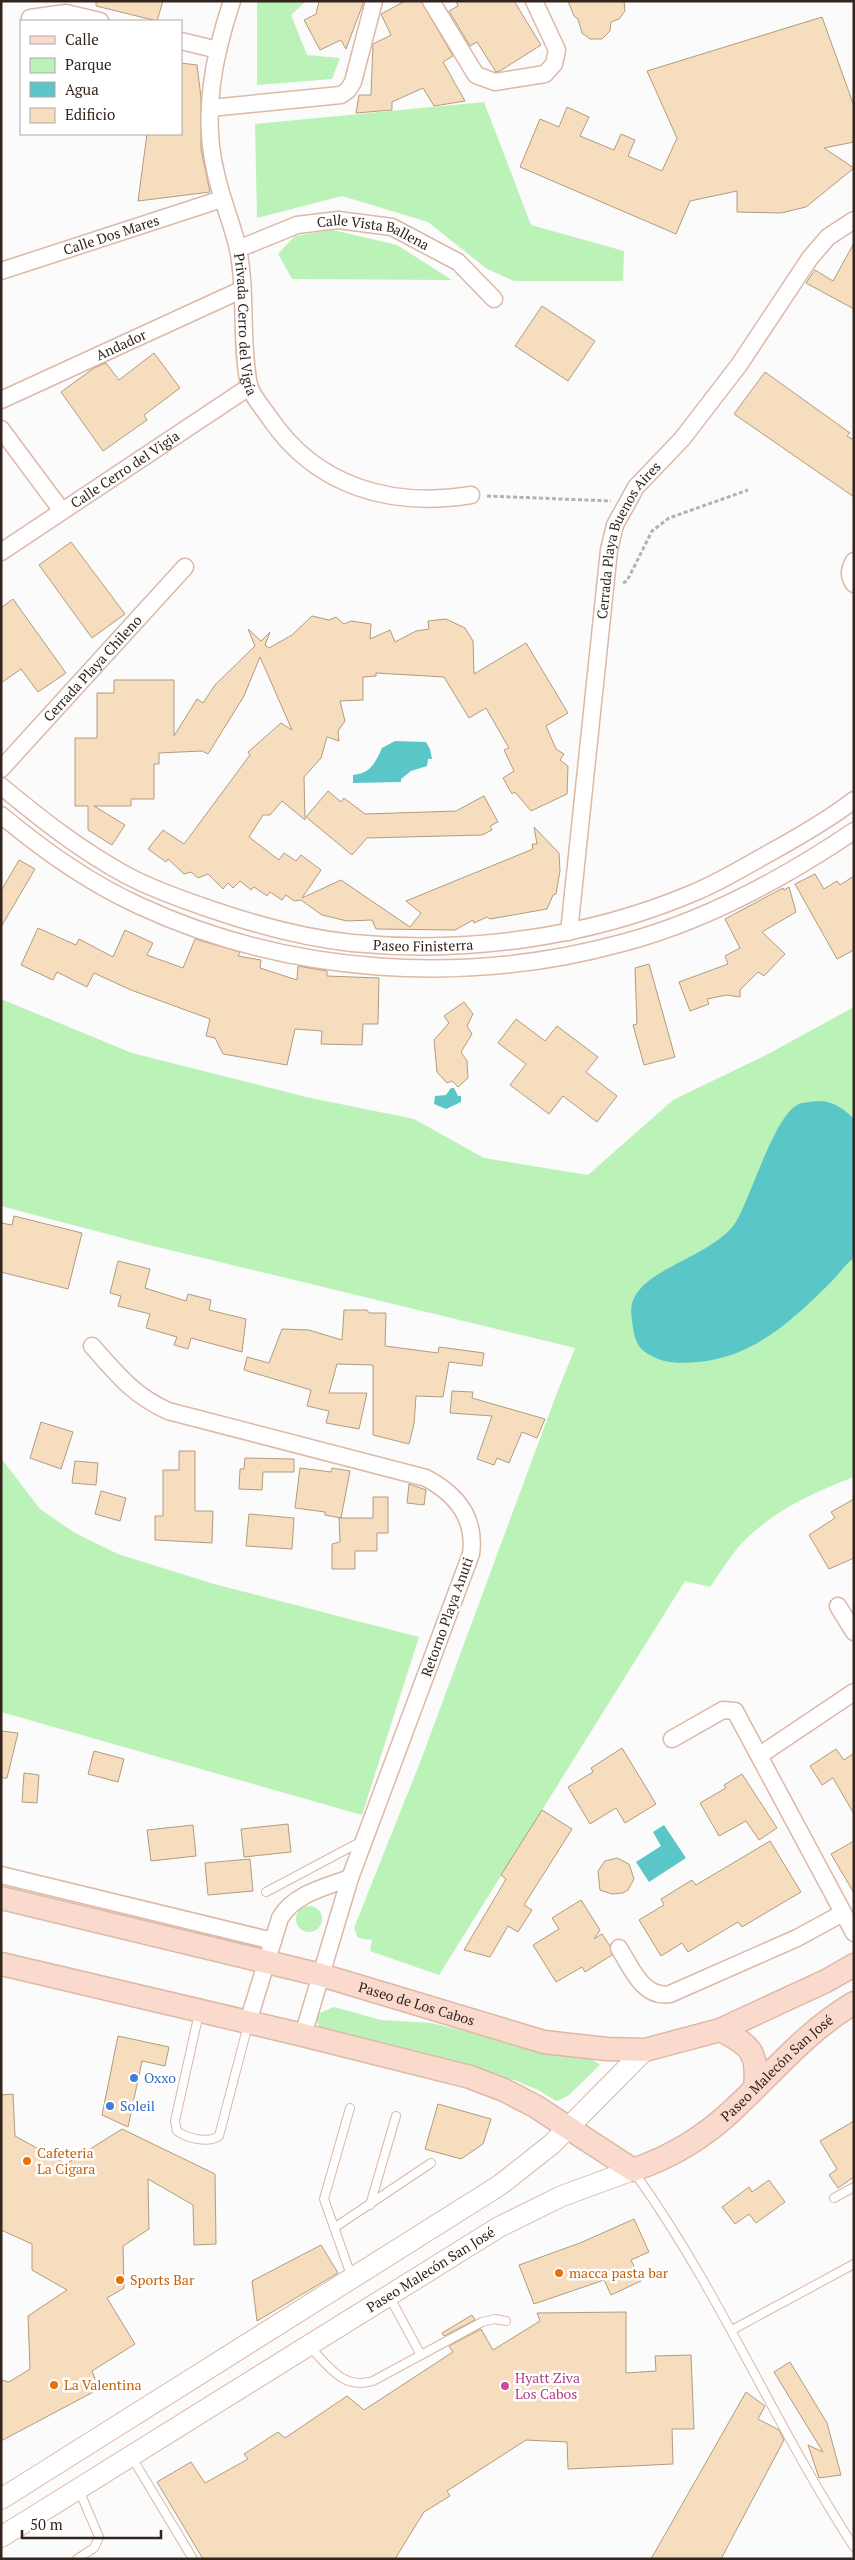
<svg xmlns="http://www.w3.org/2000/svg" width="855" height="2560" font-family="'PT Serif',serif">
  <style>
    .green { fill: #bbf2b7 }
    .water { fill: #5bc6c8 }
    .building { fill: #f5ddbe; stroke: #b29c7e }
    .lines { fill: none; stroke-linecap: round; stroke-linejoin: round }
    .service-casing { stroke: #ddb8a6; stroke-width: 10 }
    .minor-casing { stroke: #ddb8a6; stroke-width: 19 }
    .tertiary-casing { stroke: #ddb8a6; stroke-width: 22 }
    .secondary-casing { stroke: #ddb8a6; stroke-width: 25 }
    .path { stroke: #b6b1ae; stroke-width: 3; stroke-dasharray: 4 2.5; stroke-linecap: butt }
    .service { stroke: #fff; stroke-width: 8 }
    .minor { stroke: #fff; stroke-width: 16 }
    .tertiary { stroke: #fff; stroke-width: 20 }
    .secondary { stroke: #fadacd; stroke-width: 22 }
    .shop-dot { fill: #3f7fe0; stroke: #fff; stroke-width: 2 }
    .food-dot { fill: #e8710a; stroke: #fff; stroke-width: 2 }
    .hotel-dot { fill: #d1479c; stroke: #fff; stroke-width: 2 }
    .labels { text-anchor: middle; stroke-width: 5; stroke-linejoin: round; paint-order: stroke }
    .street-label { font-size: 14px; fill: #33251e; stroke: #fff }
    .shop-label { font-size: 14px; fill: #366cbe; stroke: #fff; text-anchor: start }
    .food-label { font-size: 14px; fill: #c56008; stroke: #fff; text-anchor: start }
    .hotel-label { font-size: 14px; fill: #b23c85; stroke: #fff; text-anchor: start }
  </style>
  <rect width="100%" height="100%" fill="#fbfbfb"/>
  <g class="green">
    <polygon points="257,1 306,1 291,15 307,55 340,58 332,79 257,85"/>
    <polygon points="484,102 531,225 624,251 623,281 514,281 487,269 428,222 342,196 257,218 255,124"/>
    <polygon points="333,230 397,245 452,280 292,279 278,254 295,236"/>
    <path d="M1 999 132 1053 306 1097 414 1119 484 1158 588 1175 673 1100 768 1054 854 1007V1477C812 1493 773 1511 742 1543 730 1556 720 1573 710 1587L685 1581 439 1975 370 1951 372 1940 358 1938 354 1928 421 1760 555 1398 575 1348 145 1244 1 1206Z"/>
    <polygon points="1,1458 40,1509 75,1533 118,1554 214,1584 419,1637 362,1815 1,1712"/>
    <circle cx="309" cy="1919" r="13"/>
    <polygon points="334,2007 381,2020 432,2023 553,2054 593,2060 600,2065 568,2096 556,2101 538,2090 514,2080 324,2032 317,2023 317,2014"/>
  </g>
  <g class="water">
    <path d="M395 741 426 742 430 749 432 759H428L427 766 411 771 401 779V782L353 783V775C371 773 375 763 382 748Z"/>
    <polygon points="451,1088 454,1088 458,1096 461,1096 461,1102 446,1109 434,1104 435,1096 446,1095"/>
    <path d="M818 1101C833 1101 843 1108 854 1119V1258C843 1266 838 1276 828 1285 791 1322 751 1358 698 1362 684 1363 669 1364 656 1358 641 1351 636 1346 633 1328 632 1318 629 1308 634 1298 648 1267 718 1254 737 1220 752 1194 775 1114 799 1104 804 1102 812 1102 818 1101Z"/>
    <polygon points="664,1825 686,1858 649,1882 636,1862 661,1846 653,1832"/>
  </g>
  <g class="building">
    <polygon points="96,1 163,1 157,21 96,6"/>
    <polygon points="319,1 364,1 346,49 341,40 320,50 304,20 316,14"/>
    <polygon points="405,1 421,1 453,56 443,62 465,101 434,106 423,88 392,102 392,110 356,113 359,95 371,95 373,44 391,35 381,14"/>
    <polygon points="456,1 514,1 541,45 500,71 496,72 477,42 470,46 449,11 458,6"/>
    <polygon points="568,1 624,1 625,11 619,19 611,22 610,31 602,39 590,39 582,33 578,19 574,16"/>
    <polygon points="822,17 854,106 854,142 824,148 854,168 806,207 781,213 737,212 737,191 690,201 676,234 520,167 540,119 559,127 567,107 589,117 580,136 614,150 621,134 635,140 628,156 662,171 677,138 647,71"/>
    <polygon points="181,63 197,65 201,97 201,149 210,192 138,201 147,134 181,134"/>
    <polygon points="854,243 854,309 806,283 815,270 833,281"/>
    <polygon points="542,306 595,341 568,381 515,346"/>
    <polygon points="154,353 180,388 144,415 147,420 103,451 61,392 94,368 106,363 119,380"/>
    <polygon points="765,372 850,433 847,436 854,440 854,497 734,414"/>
    <polygon points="71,542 125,614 92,638 39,565"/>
    <polygon points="13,599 66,673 38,692 21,669 1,683 1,608"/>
    <polygon points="312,616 329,620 336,617 344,624 351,621 371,624 370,639 390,630 395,642 416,631 429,629 428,621 446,619 465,628 473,641 474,674 526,643 568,713 546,726 556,749 564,754 560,760 568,766 567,794 531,811 515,792 512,794 503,778 514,771 504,750 509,748 486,708 469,718 444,677 376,673 376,676 363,677 363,700 340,701 345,721 338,731 339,741 327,737 321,758 304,777 305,820 282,801 270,815 263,815 249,837 279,860 284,853 296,861 301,855 321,870 302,898 341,880 410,927 421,913 406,901 533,849 532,844 537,844 534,827 559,853 560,871 556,894 553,895 547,909 490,919 487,917 474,923 473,920 455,930 376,929 372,920 347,921 322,915 301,900 294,901 286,895 282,900 270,892 267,896 254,887 251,890 240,881 233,888 228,883 223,889 208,874 198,878 191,872 184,874 168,859 166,862 148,849 163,830 184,844 250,755 248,752 281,723 292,730 260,657 244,696 208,754 202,751 159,753 159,764 154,764 154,799 131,799 131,806 94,806 125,825 112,845 88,830 88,806 75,806 75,738 97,738 97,693 114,693 114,680 174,680 174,736 197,699 203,703 215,685 255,646 248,629 261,641 270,632 265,645 269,648 292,635"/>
    <polygon points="328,791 341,802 344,798 365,814 456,811 484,796 498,822 490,826 492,830 482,835 367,838 352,855 306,817"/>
    <polygon points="19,860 35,869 1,927 1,891"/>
    <polygon points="815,874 824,889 837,881 840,885 854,876 854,950 837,959 795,884"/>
    <polygon points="789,887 796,912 762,932 785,954 764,976 758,972 740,990 740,997 727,995 707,999 709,1004 690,1011 679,982 728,964 725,956 740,948 725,919 783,888 784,890"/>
    <polygon points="38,928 76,945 79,939 113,957 125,930 153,943 147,955 183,968 195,939 240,952 238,956 261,960 260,968 297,980 298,966 327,971 327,976 379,978 378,1024 363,1024 362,1045 321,1044 322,1031 295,1029 287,1065 223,1054 215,1038 206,1036 210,1019 131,990 94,973 87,987 57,972 53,980 21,965"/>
    <polygon points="649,964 675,1057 644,1065 633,1025 637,1024 635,968"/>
    <polygon points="464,1002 473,1014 467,1026 472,1034 461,1052 467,1061 468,1078 458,1087 452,1081 447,1083 437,1072 434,1040 449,1023 444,1016"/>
    <polygon points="516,1019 545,1041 557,1026 598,1057 586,1072 617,1096 597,1122 563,1096 549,1114 510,1085 526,1064 498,1043"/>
    <polygon points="14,1216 82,1233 68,1289 1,1272 1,1223 12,1225"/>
    <polygon points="118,1261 150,1269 145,1288 186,1301 188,1294 211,1300 209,1310 246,1319 242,1352 191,1338 188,1349 174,1345 177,1337 146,1328 150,1314 118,1306 121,1296 110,1293"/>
    <polygon points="344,1310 367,1310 369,1313 386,1313 385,1346 438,1353 439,1347 484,1353 482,1366 449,1362 443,1397 416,1396 414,1424 409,1444 373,1435 373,1365 337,1364 329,1393 367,1393 359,1429 326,1423 329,1411 307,1406 311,1390 244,1370 247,1357 269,1363 282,1329 309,1330 342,1340"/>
    <polygon points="452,1391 473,1392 472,1398 545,1419 537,1438 522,1432 509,1463 497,1458 494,1465 477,1459 492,1416 450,1413"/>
    <polygon points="41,1422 73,1432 61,1469 30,1458"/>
    <polygon points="179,1451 195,1451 195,1511 213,1511 212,1543 155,1540 155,1516 163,1516 163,1470 179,1470"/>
    <polygon points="245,1458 294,1459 294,1472 263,1472 262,1490 239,1489 240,1469 244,1469"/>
    <polygon points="75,1461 98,1463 96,1485 72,1483"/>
    <polygon points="300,1468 331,1472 332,1468 350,1471 341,1518 325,1515 325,1512 295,1508"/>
    <polygon points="409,1484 426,1490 424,1505 407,1503"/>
    <polygon points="101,1491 126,1498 120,1521 95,1514"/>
    <polygon points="373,1497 388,1497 388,1533 377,1533 377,1551 355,1551 355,1569 332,1569 332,1544 340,1542 339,1518 373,1518"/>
    <polygon points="854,1499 854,1558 829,1569 809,1535 835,1518 831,1512"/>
    <polygon points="249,1514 294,1518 292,1549 246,1546"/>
    <polygon points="1,1731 18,1733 7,1778 1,1778"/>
    <polygon points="622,1748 656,1804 625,1823 616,1808 590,1824 568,1787 593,1772 591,1768"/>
    <polygon points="836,1749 844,1760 854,1753 854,1814 833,1778 822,1785 810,1766"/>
    <polygon points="94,1751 124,1759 118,1782 88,1774"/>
    <polygon points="24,1773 39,1775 37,1803 22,1802"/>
    <polygon points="742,1774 777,1828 759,1840 746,1821 719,1836 700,1803 726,1788 724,1785"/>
    <polygon points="542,1810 572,1829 524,1905 532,1910 518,1932 508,1926 490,1957 464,1950 506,1879 501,1875"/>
    <polygon points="288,1824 291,1852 244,1857 241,1829"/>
    <polygon points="193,1825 196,1856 151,1861 147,1830"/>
    <polygon points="770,1841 801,1892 742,1927 738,1922 688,1952 682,1943 661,1956 639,1920 664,1905 661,1899 692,1880 696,1885"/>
    <polygon points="854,1841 854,1893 831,1854"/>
    <polygon points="617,1858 629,1864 634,1879 628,1890 623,1893 612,1894 600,1890 598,1871 605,1861"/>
    <polygon points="250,1859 253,1891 208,1895 205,1863"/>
    <polygon points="581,1900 600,1930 594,1939 602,1934 610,1946 612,1955 585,1972 582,1967 556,1982 533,1945 559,1929 552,1918"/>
    <polygon points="118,2036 169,2047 165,2066 142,2061 128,2127 102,2115"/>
    <polygon points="13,2094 15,2136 66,2164 122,2129 215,2174 216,2244 194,2245 193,2205 148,2179 149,2229 123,2246 124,2288 107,2298 135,2344 92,2371 99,2389 1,2441 1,2380 9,2382 30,2369 28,2316 67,2290 32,2270 32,2244 1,2230 1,2095"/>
    <polygon points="438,2104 491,2119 483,2144 461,2159 425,2149"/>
    <polygon points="854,2121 854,2177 838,2188 829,2175 837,2169 820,2141"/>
    <polygon points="769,2180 785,2202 756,2223 749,2214 735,2224 722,2207 749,2187 752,2192"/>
    <polygon points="634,2219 649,2252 631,2260 641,2281 611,2295 604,2280 534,2304 519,2265 580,2243"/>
    <polygon points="321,2245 338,2273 257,2321 252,2281"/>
    <polygon points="626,2312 626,2373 656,2371 655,2356 691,2355 694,2429 672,2429 673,2464 568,2469 567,2442 526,2440 447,2491 450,2496 424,2512 395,2559 203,2559 157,2482 191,2462 205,2483 248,2459 244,2454 278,2432 285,2438 347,2396 364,2410 453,2352 449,2346 481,2329 493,2350 540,2321 537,2313"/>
    <polygon points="472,2315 475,2320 444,2336 442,2333"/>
    <polygon points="790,2362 827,2423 841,2475 819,2478 808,2445 823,2452 774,2372"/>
    <polygon points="746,2392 765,2406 758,2419 779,2430 784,2440 721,2559 651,2559"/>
  </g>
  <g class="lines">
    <g class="service-casing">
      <g id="service">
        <polyline points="266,1892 362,1841"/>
        <path d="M199 2013 175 2121 177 2131C187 2138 208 2144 219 2136L248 2025"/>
        <polyline points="350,2108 324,2199 352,2278"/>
        <path d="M634 2172C719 2290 775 2426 854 2547"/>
        <polyline points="834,2198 854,2187"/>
        <polyline points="370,2205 396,2116"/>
        <polyline points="334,2228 431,2163"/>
        <polyline points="389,2296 421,2355"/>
        <polyline points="732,2330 854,2264"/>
        <path d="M309 2346C329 2366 342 2390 373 2381L482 2322 495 2319 506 2321"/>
        <polyline points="131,2456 193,2559"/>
        <polyline points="77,2559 94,2548 99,2537 79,2490"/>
      </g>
    </g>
    <g class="minor-casing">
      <g id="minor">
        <path id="s1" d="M232 1C214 55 202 113 215 169 220 196 232 222 238 249 247 292 240 341 249 385 251 395 263 408 269 417 316 487 391 508 471 495"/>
        <polyline points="431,1 476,75 495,82 545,74 554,64 557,50 534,1"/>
        <polyline points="30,18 66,13 100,21"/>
        <polyline points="181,41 218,50"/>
        <polyline points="210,108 341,95 348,90 353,82 374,1"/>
        <path id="s2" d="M238 249 297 225 338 220 392 227 458 262 494 299"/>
        <path id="s3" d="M1 271 222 199"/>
        <path id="s4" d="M1 400 241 290"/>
        <polyline points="1,429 62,511"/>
        <path id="s5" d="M1 552 249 387"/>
        <path d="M854 561C849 569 848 576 854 584"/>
        <path id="s6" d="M1 769 185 567"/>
        <path id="s7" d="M1 786C41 819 80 850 126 875 154 890 186 901 216 911 260 926 305 938 352 943 466 954 587 938 693 893 720 882 746 866 771 852 800 836 828 820 854 800"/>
        <path d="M1 815C44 851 89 883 140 906 289 975 465 986 622 943 706 921 783 879 854 831"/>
        <path id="s8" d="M569 932 609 550 615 525 636 487 682 439 739 365 810 258 828 237 854 220"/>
        <path d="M92 1346C118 1375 133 1395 168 1411L426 1478C456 1494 476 1518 471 1554L350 1878 303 2035"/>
        <polyline points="838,1606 854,1632"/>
        <polyline points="672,1739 723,1710 735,1711 854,1933"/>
        <polyline points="760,1755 854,1692"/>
        <polyline points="1,1875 273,1941"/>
        <path d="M619 1948C631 1967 643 1999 670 1994L797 1938 843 1913"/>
        <path d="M248 2022 280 1918C294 1894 325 1887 350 1878"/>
      </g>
    </g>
    <g class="tertiary-casing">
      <g id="tertiary">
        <polyline points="1,2499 500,2185 552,2144 645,2050"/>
        <path id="s9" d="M1 2537 499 2227 562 2196 633 2170"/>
      </g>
    </g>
    <g class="secondary-casing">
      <g id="secondary">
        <path id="s10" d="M1 1898 321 1975 544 2042 607 2049 645 2050 720 2030 826 1981 854 1965"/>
        <path id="s11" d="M1 1964 303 2035 470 2077 504 2090 535 2106 633 2170C672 2157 706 2136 736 2107 775 2070 807 2031 854 2003"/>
        <path d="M720 2030C749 2044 759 2052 755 2087"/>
      </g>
    </g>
    <g class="path">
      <polyline points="487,496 611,501"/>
      <polyline points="623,583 627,581 652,531 669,518 748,490"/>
    </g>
    <use href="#service" class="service"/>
    <use href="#minor" class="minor"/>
    <use href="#tertiary" class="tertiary"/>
    <use href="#secondary" class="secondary"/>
  </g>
  <g class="shop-dot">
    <circle cx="134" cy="2078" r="5"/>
    <circle cx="110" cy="2106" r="5"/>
  </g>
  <g class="food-dot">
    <circle cx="27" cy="2161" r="5"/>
    <circle cx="559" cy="2273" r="5"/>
    <circle cx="120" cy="2280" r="5"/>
    <circle cx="54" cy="2385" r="5"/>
  </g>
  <circle class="hotel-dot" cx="505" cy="2386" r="5"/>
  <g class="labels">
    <g class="street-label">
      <text dy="5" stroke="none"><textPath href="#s3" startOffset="116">Calle Dos Mares</textPath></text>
      <text dy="5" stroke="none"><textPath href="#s2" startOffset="142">Calle Vista Ballena</textPath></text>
      <text dy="5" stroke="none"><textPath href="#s1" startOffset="330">Privada Cerro del Vigía</textPath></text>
      <text dy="5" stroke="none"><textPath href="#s4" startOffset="132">Andador</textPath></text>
      <text dy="5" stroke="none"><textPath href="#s5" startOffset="149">Calle Cerro del Vigia</textPath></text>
      <text dy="5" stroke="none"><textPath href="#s8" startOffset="400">Cerrada Playa Buenos Aires</textPath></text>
      <text dy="5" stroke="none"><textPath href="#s6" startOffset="136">Cerrada Playa Chileno</textPath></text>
      <text dy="5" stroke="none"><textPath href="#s7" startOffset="462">Paseo Finisterra</textPath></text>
      <text transform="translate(447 1617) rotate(-70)" y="5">Retorno Playa Anuti</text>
      <text dy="5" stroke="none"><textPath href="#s10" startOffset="429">Paseo de Los Cabos</textPath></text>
      <text dy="5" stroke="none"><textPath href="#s11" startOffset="849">Paseo Malecón San José</textPath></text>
      <text dy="5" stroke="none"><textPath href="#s9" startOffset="506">Paseo Malecón San José</textPath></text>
    </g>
    <g class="shop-label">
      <text x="144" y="2083">Oxxo</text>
      <text x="120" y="2111">Soleil</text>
    </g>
    <g class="food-label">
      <text x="37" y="2158">Cafeteria<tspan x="37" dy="16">La Cigara</tspan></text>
      <text x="569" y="2278">macca pasta bar</text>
      <text x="130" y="2285">Sports Bar</text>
      <text x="64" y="2390">La Valentina</text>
    </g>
    <g class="hotel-label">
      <text x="515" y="2383">Hyatt Ziva<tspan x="515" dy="16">Los Cabos</tspan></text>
    </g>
  </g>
  <rect width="855" height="2560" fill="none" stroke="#33251e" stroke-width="5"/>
  <rect x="20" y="20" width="162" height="115" fill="#ffffff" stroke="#ada8a5"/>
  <rect x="30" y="36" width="25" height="8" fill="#fadacd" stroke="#ada8a5"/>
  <text x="65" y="45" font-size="15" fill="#33251e">Calle</text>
  <rect x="30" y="58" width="25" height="15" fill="#bbf2b7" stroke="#ada8a5"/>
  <text x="65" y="70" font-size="15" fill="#33251e">Parque</text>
  <rect x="30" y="82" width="25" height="15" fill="#5bc6c8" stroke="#ada8a5"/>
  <text x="65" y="95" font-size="15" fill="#33251e">Agua</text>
  <rect x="30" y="108" width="25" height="15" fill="#f5ddbe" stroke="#ada8a5"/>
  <text x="65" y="120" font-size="15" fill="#33251e">Edificio</text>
  <path d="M22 2530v8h139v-8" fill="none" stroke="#33251e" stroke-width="2.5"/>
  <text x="30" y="2530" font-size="15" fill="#33251e" stroke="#ffffff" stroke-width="4" paint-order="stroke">50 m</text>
</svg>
